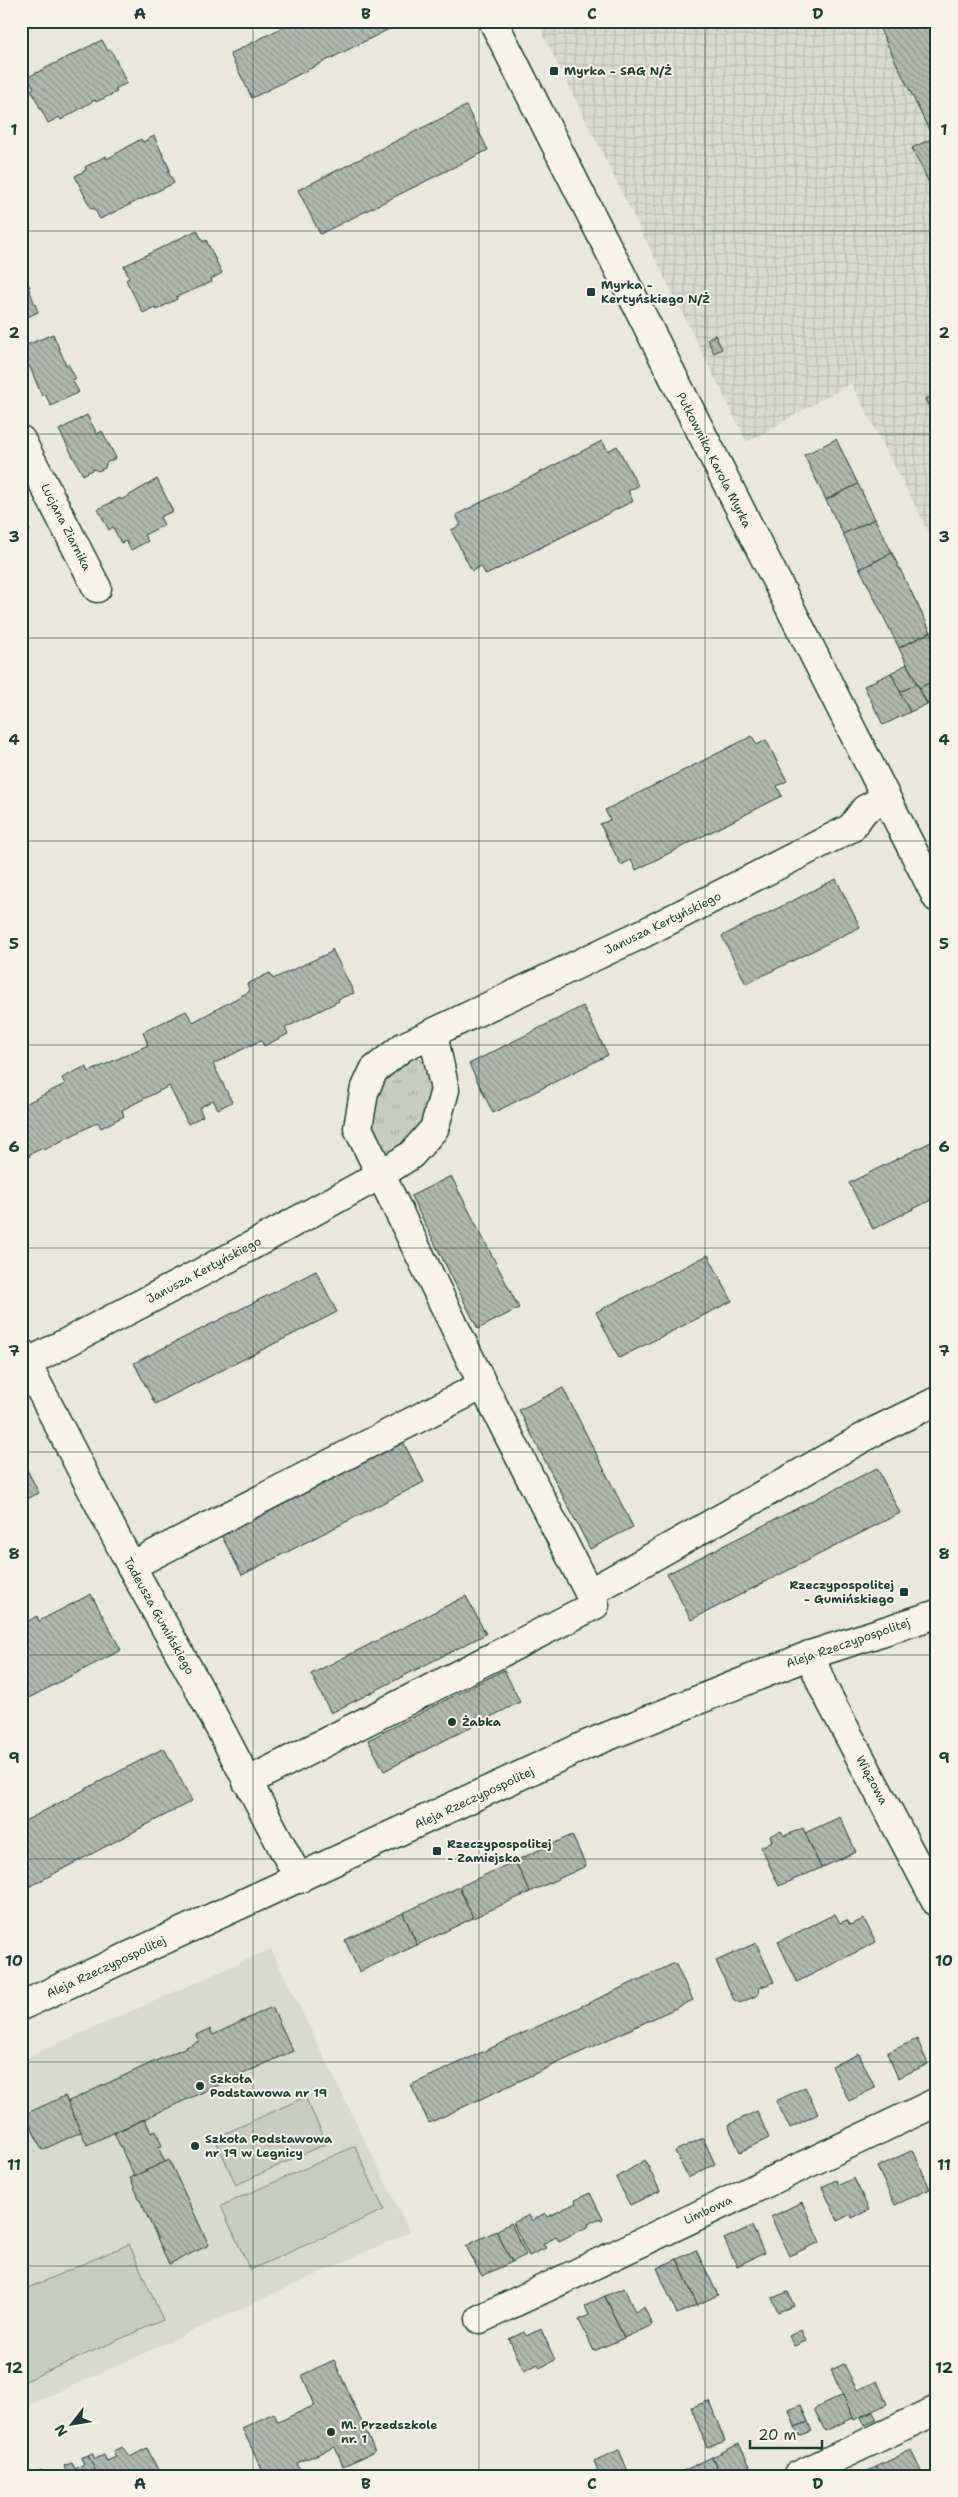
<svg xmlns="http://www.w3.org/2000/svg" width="958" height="2497" font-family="'Shantell Sans',sans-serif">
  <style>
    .built { fill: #d9dacf }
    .industrial { fill: url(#industrial-grid) }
    .grass { fill: url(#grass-tufts); stroke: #74847a }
    .green { fill: #c8ccc1; stroke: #74847a }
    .building { fill: url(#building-back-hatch); stroke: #1f3d34 }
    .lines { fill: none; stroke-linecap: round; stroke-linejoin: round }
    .street-casing { stroke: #1f3d34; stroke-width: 31 }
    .secondary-casing { stroke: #1f3d34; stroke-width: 31 }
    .street { stroke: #f7f3e8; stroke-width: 28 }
    .secondary { stroke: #f7f3e8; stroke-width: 28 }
    .grid { fill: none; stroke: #1f3d34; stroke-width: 1; stroke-opacity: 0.55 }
    .poi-dot { fill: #1f3d34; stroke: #f7f3e8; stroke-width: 2 }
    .labels { text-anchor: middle; stroke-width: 4; stroke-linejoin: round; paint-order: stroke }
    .poi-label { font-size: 12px; font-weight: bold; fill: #1f3d34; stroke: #f7f3e8; text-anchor: start }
    .street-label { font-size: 12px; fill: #1f3d34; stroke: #f7f3e8 }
    .neatline { fill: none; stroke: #1f3d34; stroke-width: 2 }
    .grid-label { font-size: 16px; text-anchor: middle; font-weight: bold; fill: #1f3d34 }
  </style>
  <defs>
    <pattern id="industrial-grid" width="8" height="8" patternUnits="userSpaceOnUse" patternTransform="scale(1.25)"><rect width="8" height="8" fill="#d9dacf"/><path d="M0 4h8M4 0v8" fill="none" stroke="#babcb2"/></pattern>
    <pattern id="grass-tufts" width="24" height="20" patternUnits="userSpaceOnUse" patternTransform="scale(1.25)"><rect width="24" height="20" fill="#c8ccc1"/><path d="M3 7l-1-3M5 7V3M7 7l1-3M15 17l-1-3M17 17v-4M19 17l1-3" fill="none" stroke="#abb0a6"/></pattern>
    <pattern id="building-back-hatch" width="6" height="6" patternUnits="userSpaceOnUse" patternTransform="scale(1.25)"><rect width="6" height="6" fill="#b2b8ae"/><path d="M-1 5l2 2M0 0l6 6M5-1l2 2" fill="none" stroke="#90978e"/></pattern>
  </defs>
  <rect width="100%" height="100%" fill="#eae8dd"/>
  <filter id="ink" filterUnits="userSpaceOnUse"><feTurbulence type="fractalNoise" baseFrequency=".02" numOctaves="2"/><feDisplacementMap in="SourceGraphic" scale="10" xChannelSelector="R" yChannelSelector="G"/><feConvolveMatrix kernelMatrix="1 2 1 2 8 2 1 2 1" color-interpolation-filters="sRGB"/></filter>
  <g filter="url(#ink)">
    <polygon class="built" points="271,1949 410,2232 21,2409 21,2060"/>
    <polygon class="industrial" points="536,21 937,21 937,548 851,383 747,442"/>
    <path class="grass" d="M414 1055C445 1071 428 1127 408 1145 402 1151 391 1154 383 1157L370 1120 372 1101 383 1079Z"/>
    <g class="green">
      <polygon points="305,2097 327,2143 236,2185 215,2138"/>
      <polygon points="355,2146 384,2210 250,2270 221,2206"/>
      <polygon points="129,2244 163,2320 21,2383 21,2291"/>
    </g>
    <g class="building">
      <polygon points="295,21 405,21 252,98 230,54"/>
      <polygon points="876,21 937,21 937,189 933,191 912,148 933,138"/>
      <polygon points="102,40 108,51 111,50 127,83 115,89 117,92 96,102 95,100 61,120 59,117 48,123 31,90 34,88 28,77"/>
      <polygon points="466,106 488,150 320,234 298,190"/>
      <polygon points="154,136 170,170 168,171 174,183 100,219 94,208 91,209 75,176 86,170 85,167 106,156 107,159 141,139 143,142"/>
      <polygon points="197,230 203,242 206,240 222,273 211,279 212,282 176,297 177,299 156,310 155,307 143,313 126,280 129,278 124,266"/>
      <polygon points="21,271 30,287 28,287 38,312 21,320"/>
      <polygon points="53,334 66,365 68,364 76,379 72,380 79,392 51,406 45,394 42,396 29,365 26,366 21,356 21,350 22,347"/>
      <polygon points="715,335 722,349 714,353 707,339"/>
      <polygon points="937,394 937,423 925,399"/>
      <polygon points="87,415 97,434 102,431 116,458 106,463 105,468 98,471 94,469 83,475 59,430"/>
      <polygon points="836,439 858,484 826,500 804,455"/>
      <polygon points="602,441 608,451 617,446 638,486 628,491 633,501 486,575 481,566 472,571 451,530 461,525 456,515"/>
      <polygon points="157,479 173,511 160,517 164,525 144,535 148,541 131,550 126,541 121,543 113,527 109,530 98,509 120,498 121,500"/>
      <polygon points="858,484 875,519 843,534 826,500"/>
      <polygon points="21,514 30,531 21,535"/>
      <polygon points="875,519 892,553 860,569 843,534"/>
      <polygon points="892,553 931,632 899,648 860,569"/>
      <polygon points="931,632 937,643 937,679 919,688 899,648"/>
      <polygon points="907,664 917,684 900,692 891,673"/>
      <polygon points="891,673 910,712 883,725 864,686"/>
      <polygon points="937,679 937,700 928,705 919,688"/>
      <polygon points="917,684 927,704 910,712 900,692"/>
      <polygon points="752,736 757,745 766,740 787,781 777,786 782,796 636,870 631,860 621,865 600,824 610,820 605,810"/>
      <polygon points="937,776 937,799 928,780"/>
      <polygon points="836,879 860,927 746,984 722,936"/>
      <polygon points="332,949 354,993 338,999 339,1001 285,1028 288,1034 264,1046 261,1040 213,1064 232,1102 218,1109 213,1100 199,1108 203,1116 188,1124 169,1086 122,1110 124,1116 101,1128 98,1122 44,1150 43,1148 30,1154 29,1157 21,1143 21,1106 65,1084 62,1078 86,1066 89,1072 148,1045 143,1032 186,1011 193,1022 250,991 247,984 270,973 273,979 331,952"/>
      <polygon points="583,1006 608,1055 493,1113 469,1064"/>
      <polygon points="937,1139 937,1197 873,1229 849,1183"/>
      <polygon points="451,1176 519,1308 478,1329 411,1196"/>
      <polygon points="708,1255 732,1301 619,1358 596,1312"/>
      <polygon points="316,1271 337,1312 155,1404 134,1363"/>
      <polygon points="563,1388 633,1527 590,1549 519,1410"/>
      <polygon points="402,1440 424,1482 242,1575 220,1533"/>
      <polygon points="21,1458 39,1493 21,1502"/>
      <polygon points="877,1468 900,1513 691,1620 667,1574"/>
      <polygon points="91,1594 121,1650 21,1702 21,1630 27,1627 25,1623 37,1616 39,1621"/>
      <polygon points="466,1596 486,1634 331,1713 311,1674"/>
      <polygon points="504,1670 520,1702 384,1771 368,1740"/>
      <polygon points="164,1748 192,1801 21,1891 21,1823"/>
      <polygon points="840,1817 856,1852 821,1868 805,1833"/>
      <polygon points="803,1828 821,1868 779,1886 761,1847 772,1841 770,1836 781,1831 784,1836"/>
      <polygon points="572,1835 586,1866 530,1892 515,1861"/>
      <polygon points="515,1861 530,1892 473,1918 459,1887"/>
      <polygon points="459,1887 473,1918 417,1945 403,1913"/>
      <polygon points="403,1913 417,1945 359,1972 345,1940"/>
      <polygon points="835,1914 840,1923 847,1920 850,1925 864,1919 876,1942 797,1982 778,1942"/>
      <polygon points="756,1943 774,1982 759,1988 758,1995 740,2003 734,2000 716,1961"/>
      <polygon points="675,1963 693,2000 429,2123 411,2085"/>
      <polygon points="272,2007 293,2051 87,2145 67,2102 199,2041 196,2035 210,2029 213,2035"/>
      <polygon points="917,2039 928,2064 898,2078 887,2053"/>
      <polygon points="859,2054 875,2088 849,2101 832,2066"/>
      <polygon points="805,2087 818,2114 790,2128 776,2101"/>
      <polygon points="65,2096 81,2132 42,2150 25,2114"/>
      <polygon points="757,2111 769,2138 740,2152 728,2125"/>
      <polygon points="145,2119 151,2133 156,2131 162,2146 158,2147 165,2162 134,2176 114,2133"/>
      <polygon points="703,2138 715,2164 688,2178 675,2151"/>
      <polygon points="913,2150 930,2189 895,2205 877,2167"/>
      <polygon points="169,2160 209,2245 169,2264 130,2178"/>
      <polygon points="645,2160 660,2191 630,2205 616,2178"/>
      <polygon points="854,2178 869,2210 852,2218 851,2214 838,2221 822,2187 836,2180 839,2185"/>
      <polygon points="590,2193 603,2219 601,2220 600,2218 588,2224 589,2226 559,2241 556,2237 543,2244 546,2248 529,2256 513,2223 529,2215 532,2221 545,2213 547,2217 576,2203 575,2200"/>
      <polygon points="802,2202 820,2242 789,2256 771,2217"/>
      <polygon points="511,2223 526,2255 512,2262 496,2231"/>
      <polygon points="752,2226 764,2253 737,2266 724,2239"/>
      <polygon points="496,2231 512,2262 482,2276 466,2246"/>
      <polygon points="696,2250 718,2295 697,2305 677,2259"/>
      <polygon points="677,2259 697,2305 677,2314 657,2268"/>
      <polygon points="624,2288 635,2312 644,2307 652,2325 624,2338 605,2296"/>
      <polygon points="788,2292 794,2306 778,2312 772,2298"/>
      <polygon points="605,2296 624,2338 594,2351 579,2320 589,2315 585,2306"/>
      <polygon points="541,2329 555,2360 540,2368 538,2364 524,2371 509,2339 524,2332 526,2336"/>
      <polygon points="801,2330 806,2341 794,2346 789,2336"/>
      <polygon points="334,2360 375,2452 343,2466 335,2447 297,2463 303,2476 265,2476 242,2428 274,2413 278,2422 315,2405 302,2375"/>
      <polygon points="844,2364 857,2390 877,2381 887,2404 854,2420 831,2370"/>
      <polygon points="843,2395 853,2418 825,2431 814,2409"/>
      <polygon points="709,2401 725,2441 707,2448 691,2407"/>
      <polygon points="801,2405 808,2422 795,2427 789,2410"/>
      <polygon points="873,2412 877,2420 865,2425 861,2417"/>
      <polygon points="808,2422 812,2431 799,2436 795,2427"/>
      <polygon points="739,2444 750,2466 730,2476 721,2476 712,2457"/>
      <polygon points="122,2447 130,2457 147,2448 161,2476 98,2476 88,2455 92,2453 95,2459 104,2455 107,2461 116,2457 113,2451"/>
      <polygon points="619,2450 630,2476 600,2476 594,2461"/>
      <polygon points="911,2450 923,2476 881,2476 876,2467"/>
      <polygon points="88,2455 98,2476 59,2476 66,2472 64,2466 72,2463 75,2469 84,2464 81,2458"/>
      <polygon points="712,2457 721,2476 685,2476 683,2471"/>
      <polygon points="876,2467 881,2476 857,2476"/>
      <polygon points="42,2470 45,2475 53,2471 56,2476 41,2476 39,2471"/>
      <polygon points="39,2471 41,2476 32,2476 31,2475"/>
    </g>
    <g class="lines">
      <g class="street-casing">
        <g id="street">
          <polyline points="493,21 937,898"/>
          <polyline points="21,440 97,588"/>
          <polyline points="21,1352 131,1566 194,1679 299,1879"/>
          <polyline points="27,1363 229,1258 380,1175 411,1155 434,1129 445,1090 433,1034"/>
          <polyline points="131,1566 483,1385"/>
          <polyline points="589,1593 483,1385 358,1128 364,1092 374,1070 403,1047 644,933 851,828 865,809 885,799"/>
          <polyline points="810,1655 823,1687 937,1903"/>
          <polyline points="247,1782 595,1605 589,1593 875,1431 937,1401"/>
          <polyline points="480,2319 937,2102"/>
          <polyline points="797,2476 937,2410"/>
        </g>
      </g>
      <g class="secondary-casing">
        <polyline id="secondary" points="21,2006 586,1745 810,1655 937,1614"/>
      </g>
      <use href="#street" class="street"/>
      <use href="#secondary" class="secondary"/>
    </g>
  </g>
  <path class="grid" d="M253 21V2476M479 21V2476M705 21V2476M21 231H937M21 434H937M21 638H937M21 841H937M21 1045H937M21 1248H937M21 1452H937M21 1655H937M21 1859H937M21 2062H937M21 2266H937"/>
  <g class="poi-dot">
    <rect x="549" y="66" width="10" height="10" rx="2.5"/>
    <rect x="586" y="287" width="10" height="10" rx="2.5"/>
    <rect x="899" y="1587" width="10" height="10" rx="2.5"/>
    <circle cx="452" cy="1722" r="5"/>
    <rect x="432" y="1846" width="10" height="10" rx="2.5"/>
    <circle cx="200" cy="2086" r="5"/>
    <circle cx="195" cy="2146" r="5"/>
    <circle cx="331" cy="2432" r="5"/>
  </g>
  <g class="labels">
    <g class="poi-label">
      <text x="564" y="75">Myrka - SAG N/Ż</text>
      <text x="601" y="289">Myrka -<tspan x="601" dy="14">Kertyńskiego N/Ż</tspan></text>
      <text x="894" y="1589" text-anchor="end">Rzeczypospolitej<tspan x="894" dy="14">- Gumińskiego</tspan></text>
      <text x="462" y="1726">Żabka</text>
      <text x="447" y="1848">Rzeczypospolitej<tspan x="447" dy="14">- Zamiejska</tspan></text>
      <text x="210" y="2083">Szkoła<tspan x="210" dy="14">Podstawowa nr 19</tspan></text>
      <text x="205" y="2143">Szkoła Podstawowa<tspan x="205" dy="14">nr 19 w Legnicy</tspan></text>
      <text x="341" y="2429">M. Przedszkole<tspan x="341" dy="14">nr. 1</tspan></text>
    </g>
    <g class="street-label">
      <text transform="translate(714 460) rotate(63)" y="4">Pułkownika Karola Myrka</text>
      <text transform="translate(66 527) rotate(63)" y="4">Lucjana Ziarnika</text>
      <text transform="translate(663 923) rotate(-26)" y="4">Janusza Kertyńskiego</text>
      <text transform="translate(204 1270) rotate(-28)" y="4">Janusza Kertyńskiego</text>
      <text transform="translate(159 1616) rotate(61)" y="4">Tadeusza Gumińskiego</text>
      <text transform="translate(848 1643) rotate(-19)" y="4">Aleja Rzeczypospolitej</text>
      <text transform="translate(872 1780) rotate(62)" y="4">Wiązowa</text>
      <text transform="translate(474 1798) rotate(-25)" y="4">Aleja Rzeczypospolitej</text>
      <text transform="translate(106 1967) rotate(-25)" y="4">Aleja Rzeczypospolitej</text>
      <text transform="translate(708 2210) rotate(-25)" y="4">Limbowa</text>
    </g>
  </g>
  <rect width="958" height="2497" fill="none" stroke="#f7f3e8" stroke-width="55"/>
  <g transform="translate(72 2424) rotate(239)" stroke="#f7f3e8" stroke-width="4" paint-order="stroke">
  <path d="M0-4L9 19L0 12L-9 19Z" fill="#1f3d34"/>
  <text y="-8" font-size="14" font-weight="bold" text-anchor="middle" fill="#1f3d34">N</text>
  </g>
  <path d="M750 2440v8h72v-8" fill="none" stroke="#1f3d34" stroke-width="2.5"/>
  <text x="758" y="2440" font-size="15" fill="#1f3d34" stroke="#f7f3e8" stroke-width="4" paint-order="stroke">20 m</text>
  <rect x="28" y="28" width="902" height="2442" class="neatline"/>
  <g class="grid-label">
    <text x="140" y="19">A</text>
    <text x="366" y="19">B</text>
    <text x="592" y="19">C</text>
    <text x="818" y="19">D</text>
    <text x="14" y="135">1</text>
    <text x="944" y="135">1</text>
    <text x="14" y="338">2</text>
    <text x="944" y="338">2</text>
    <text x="14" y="542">3</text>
    <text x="944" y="542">3</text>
    <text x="14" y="745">4</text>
    <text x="944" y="745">4</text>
    <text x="14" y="949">5</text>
    <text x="944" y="949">5</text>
    <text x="14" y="1152">6</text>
    <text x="944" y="1152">6</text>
    <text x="14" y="1356">7</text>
    <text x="944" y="1356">7</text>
    <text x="14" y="1559">8</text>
    <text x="944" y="1559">8</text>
    <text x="14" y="1763">9</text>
    <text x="944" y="1763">9</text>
    <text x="14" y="1966">10</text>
    <text x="944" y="1966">10</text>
    <text x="14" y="2170">11</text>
    <text x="944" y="2170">11</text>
    <text x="14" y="2373">12</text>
    <text x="944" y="2373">12</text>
    <text x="140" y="2489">A</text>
    <text x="366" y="2489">B</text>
    <text x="592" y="2489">C</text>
    <text x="818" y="2489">D</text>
  </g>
</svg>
